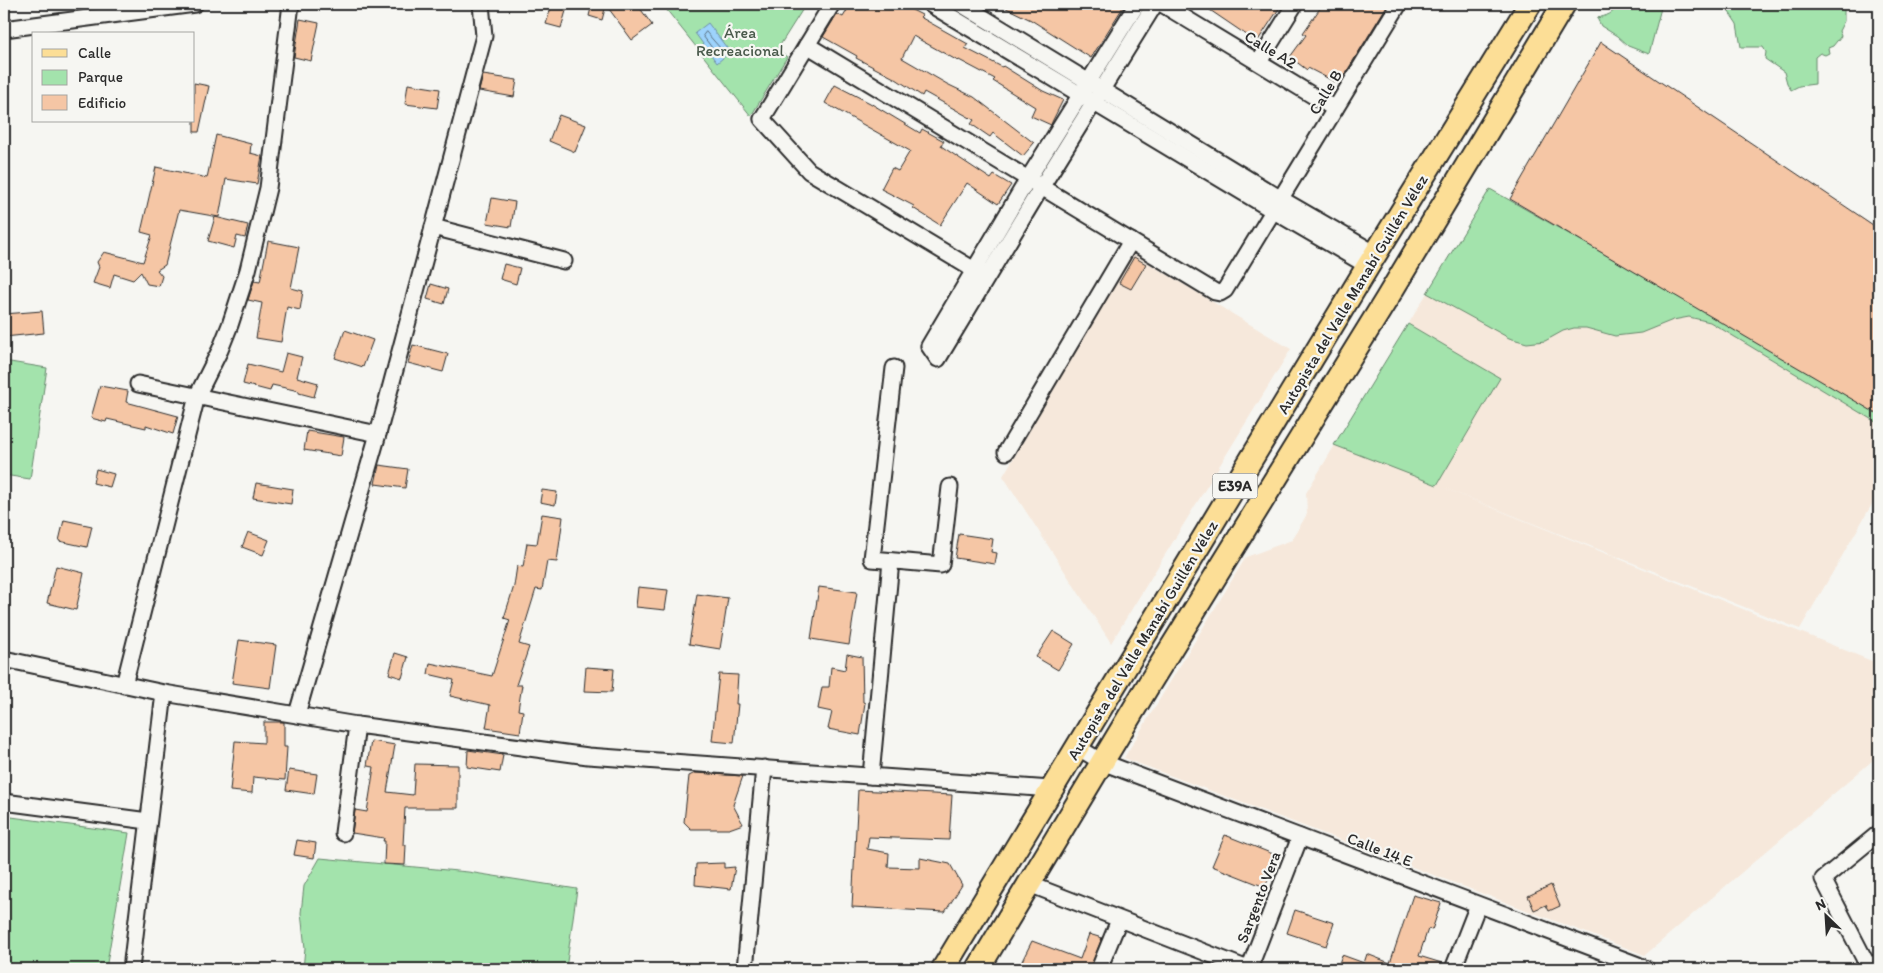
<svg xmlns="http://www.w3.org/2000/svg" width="1883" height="973" font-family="Itim,sans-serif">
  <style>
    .built { fill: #f6e8db }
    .green { fill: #a3e3ac; stroke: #67876c }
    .water { fill: #9dd3fc; stroke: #6f90a8 }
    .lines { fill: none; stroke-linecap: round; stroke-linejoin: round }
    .shore { stroke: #596e7f; stroke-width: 1 }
    .building { fill: #f5c6a5; stroke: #2b2b2b }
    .street-casing { stroke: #2b2b2b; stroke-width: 19 }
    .primary-casing { stroke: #2b2b2b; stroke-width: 26 }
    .street { stroke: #f6f6f2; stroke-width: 15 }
    .primary { stroke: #fcde96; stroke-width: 22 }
    .labels { text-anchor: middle; stroke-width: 4.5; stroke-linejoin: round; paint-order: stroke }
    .shield { fill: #f6f6f2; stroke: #686867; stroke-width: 1 }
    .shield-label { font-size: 15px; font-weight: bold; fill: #2b2b2b }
    .park-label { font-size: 16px; fill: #49594b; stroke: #f6f6f2 }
    .street-label { font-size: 16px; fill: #2b2b2b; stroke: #f6f6f2 }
  </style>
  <rect width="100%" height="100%" fill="#f6f6f2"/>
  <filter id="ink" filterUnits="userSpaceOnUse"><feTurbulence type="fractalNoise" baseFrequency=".02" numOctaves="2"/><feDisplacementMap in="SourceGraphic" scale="10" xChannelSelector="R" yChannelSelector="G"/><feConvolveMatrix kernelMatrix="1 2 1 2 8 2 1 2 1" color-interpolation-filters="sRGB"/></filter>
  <g filter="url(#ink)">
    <g class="built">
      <polygon points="1490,189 1879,410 1879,492 1800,629 1441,487 1879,664 1879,755 1645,955 1124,758 1246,557 1292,540 1307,514 1306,493"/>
      <polygon points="1133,254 1291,349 1111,643 1003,476"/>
    </g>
    <g class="green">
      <polygon points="662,4 806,4 777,50 787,57 751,116"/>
      <path d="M1618 4H1662L1649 54 1628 46 1617 36 1601 26 1597 18C1606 16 1614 14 1618 4Z"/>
      <polygon points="1732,4 1844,4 1844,21 1839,31 1841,36 1833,46 1828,48 1829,53 1825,55 1820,53 1815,57 1815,84 1799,86 1791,90 1787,83 1784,72 1765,59 1766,52 1763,47 1741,47 1737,24 1729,12 1728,7"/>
      <polygon points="1490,189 1879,410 1879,424 1710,322 1689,317 1673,320 1641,333 1615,336 1586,328 1574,328 1563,331 1545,341 1527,343 1509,338 1427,293"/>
      <polygon points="1408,324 1500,378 1437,485 1334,445"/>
      <polygon points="4,361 47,368 30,479 4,475"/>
      <polygon points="4,816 129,833 106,969 4,969"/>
      <polygon points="320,858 468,872 577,889 566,969 303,969 305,948 301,913 304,886"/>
    </g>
    <polygon class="water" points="708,23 730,52 717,63 695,33"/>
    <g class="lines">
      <polygon class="shore" points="706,32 721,49 720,54 716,53 703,36"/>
    </g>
    <g class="building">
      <polygon points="552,4 568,4 561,28 546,24"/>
      <polygon points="592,4 637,4 652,25 632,40 606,5 602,20 589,16"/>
      <polygon points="851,4 900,4 922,15 920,17 968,44 965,48 1002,67 1003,66 1043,91 1063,100 1052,122 1051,125 1031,116 1035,107 993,81 995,79 959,60 958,61 913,36 902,58 947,84 974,97 1034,143 1023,156 993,133 990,137 971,124 974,120 924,92 922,96 896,79 856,58 857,56 823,37 837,14 843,17"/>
      <polygon points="998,4 1125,4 1091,58 1031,20"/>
      <polygon points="1201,4 1282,4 1257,42"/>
      <polygon points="1323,4 1388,4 1339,84 1308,68 1307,70 1290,57 1306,35 1303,33"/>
      <polygon points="300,19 319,23 311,61 294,57"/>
      <polygon points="1601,42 1879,229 1879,415 1510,199"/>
      <polygon points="483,75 517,80 514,97 479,91"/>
      <polygon points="194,83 209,86 199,132 194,132"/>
      <polygon points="408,84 440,89 437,108 405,104"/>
      <polygon points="835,85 870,103 920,133 922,129 944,141 941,146 991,179 994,175 1011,185 998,204 967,183 940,225 913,208 914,206 881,189 892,168 898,171 910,151 825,103"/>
      <polygon points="559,115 586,125 575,152 549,141"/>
      <polygon points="216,135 251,144 250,153 262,156 257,184 226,179 219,217 179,210 165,265 157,270 162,276 159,286 147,284 141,272 133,280 114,274 110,288 93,283 99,267 97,262 104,252 143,262 152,235 141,232 156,167 207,178"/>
      <polygon points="492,198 515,202 511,227 487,223"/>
      <polygon points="215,217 248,225 245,238 237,236 234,248 208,241"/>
      <polygon points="268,241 299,247 291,288 303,291 300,310 287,307 281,342 256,338 262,303 248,300 254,281 260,282"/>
      <polygon points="1134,257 1146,264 1131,289 1119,283"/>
      <polygon points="504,264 520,268 516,284 500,279"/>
      <polygon points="431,284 448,289 444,304 427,299"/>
      <polygon points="42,311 44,333 4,337 4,314"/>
      <polygon points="345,330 373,340 363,367 335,358"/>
      <polygon points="413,345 448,354 443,372 408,363"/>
      <polygon points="286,353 302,357 297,377 318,383 314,397 299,393 299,391 272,385 270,391 243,384 248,364 281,372"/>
      <polygon points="100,386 128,391 126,402 178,416 173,434 146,425 146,428 107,419 106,422 91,418"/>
      <polygon points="307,431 344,437 341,456 304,450"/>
      <polygon points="379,465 408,469 405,488 375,484"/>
      <polygon points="96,469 114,474 110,487 93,483"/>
      <polygon points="256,483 293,489 291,504 253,498"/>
      <polygon points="542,490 557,492 555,505 540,502"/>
      <polygon points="542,514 563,517 557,562 547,561 542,590 536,589 519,644 529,647 516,685 522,685 518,710 523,711 520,733 486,728 490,705 450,696 454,680 428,674 430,663 492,676 510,620 504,618 514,586 517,566 523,567 527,543 537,544"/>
      <polygon points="64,520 92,526 87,547 59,541"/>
      <polygon points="248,532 269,540 263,555 242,547"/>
      <polygon points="959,534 993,539 991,552 997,553 995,564 955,558"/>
      <polygon points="56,566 84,573 76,610 47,603"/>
      <polygon points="638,587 668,590 665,610 636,607"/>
      <polygon points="819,587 857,592 849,645 811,639"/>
      <polygon points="697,594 728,598 720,649 689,644"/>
      <polygon points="1053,631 1074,644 1058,670 1036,657"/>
      <polygon points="239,640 276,645 270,688 232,683"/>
      <polygon points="395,653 408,657 402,678 389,674"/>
      <polygon points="847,654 862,657 863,702 865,703 860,735 828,729 832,712 818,709 822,687 829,687 831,667 845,670"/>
      <polygon points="586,667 614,669 612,692 584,691"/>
      <polygon points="719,674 738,675 736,704 738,704 734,743 712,741"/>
      <polygon points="264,722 284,722 284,747 287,747 285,780 253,777 252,793 230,791 235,741 264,743"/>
      <polygon points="371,741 395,745 387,792 413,795 415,764 458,765 458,808 405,808 403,845 406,845 405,865 384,864 385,841 383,841 384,838 352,833 355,810 367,812 374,767 367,766"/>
      <polygon points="468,750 503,755 500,772 467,767"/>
      <polygon points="289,770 317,774 314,794 286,790"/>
      <polygon points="695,773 743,776 733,805 743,824 729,829 691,829 684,822 689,776"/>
      <polygon points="858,790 952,795 949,840 869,837 867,849 889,853 888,867 920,868 920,858 950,864 962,885 945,912 852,907"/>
      <polygon points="1225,835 1278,856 1265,887 1212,866"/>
      <polygon points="297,840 316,843 314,858 294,855"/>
      <polygon points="724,863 724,868 735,867 731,889 695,885 696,864"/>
      <polygon points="1551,885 1560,906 1549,911 1546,905 1534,910 1528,896"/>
      <polygon points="1413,895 1441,903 1432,930 1428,929 1419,956 1445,964 1444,969 1337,969 1342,955 1364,963 1367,954 1390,963"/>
      <polygon points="1295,910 1334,923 1326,946 1287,933"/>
      <polygon points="1089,934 1102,938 1090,969 1018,969 1032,941 1080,959"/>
    </g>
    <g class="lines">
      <g class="street-casing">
        <g id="street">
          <polyline points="832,4 762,119 809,171 981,274"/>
          <polyline points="930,4 1274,211 1368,266"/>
          <polyline points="961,4 1281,199 1376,254"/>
          <polyline points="1137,4 1028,179 929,346 938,359 1042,186 1155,4"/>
          <polyline points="1162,4 1335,109"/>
          <polyline points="4,29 195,4"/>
          <polyline points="807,45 1215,292 1220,293 1225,290 1399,4"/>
          <polyline points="1259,62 1295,4"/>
          <polyline points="433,227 564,261"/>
          <polyline points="894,368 872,559 941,565 950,487"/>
          <polyline points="138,384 378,434"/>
          <polyline points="1006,452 1131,241"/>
          <polyline points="4,659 164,693 357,725 588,756 1051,789"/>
          <polyline points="124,685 197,396 220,350 230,325 248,270 268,188 291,4"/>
          <polyline points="297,714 378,434 484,36 481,4"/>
          <polyline points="1077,747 1102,762 1638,965 1646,969"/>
          <polyline points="871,776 891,561"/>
          <polyline points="4,802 148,821"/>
          <polyline points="343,833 357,725"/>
          <polyline points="1879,833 1823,879 1868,966 1879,962"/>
          <polyline points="1029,884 1248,969"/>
          <polyline points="131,969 164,693"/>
          <polyline points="745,969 764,768"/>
          <polyline points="1099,969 1119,920"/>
          <polyline points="1249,969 1300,837"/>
          <polyline points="1453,969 1478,905"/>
        </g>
      </g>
      <g class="primary-casing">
        <g id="primary">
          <polyline points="943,969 1368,266 1530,4"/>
          <polyline points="978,969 1149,684 1386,300 1564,4"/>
        </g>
      </g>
      <use href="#street" class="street"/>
      <use href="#primary" class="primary"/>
    </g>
  </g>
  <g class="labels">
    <rect class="shield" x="1212.5" y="473.5" width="45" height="25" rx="4"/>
    <g class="shield-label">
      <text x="1235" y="491">E39A</text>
    </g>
    <g class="park-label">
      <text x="740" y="38">Área<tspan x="740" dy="18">Recreacional</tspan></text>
    </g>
    <g class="street-label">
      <text transform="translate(1271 49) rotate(31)" y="6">Calle A2</text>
      <text transform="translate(1325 92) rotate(-59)" y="6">Calle B</text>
      <text transform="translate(1352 294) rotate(-59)" y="6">Autopista del Valle Manabí Guillén Vélez</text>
      <text transform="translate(1142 640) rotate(-59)" y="6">Autopista del Valle Manabí Guillén Vélez</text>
      <text transform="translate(1380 849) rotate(21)" y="6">Calle 14 E</text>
      <text transform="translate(1258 897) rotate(-69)" y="6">Sargento Vera</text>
    </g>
  </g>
  <rect width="1883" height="973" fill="none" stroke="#f6f6f2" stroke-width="20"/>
  <rect x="10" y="10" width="1863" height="953" fill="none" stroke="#2b2b2b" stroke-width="2" filter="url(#ink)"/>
  <rect x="32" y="32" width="162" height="90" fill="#f6f6f2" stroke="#a5a5a2"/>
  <rect x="42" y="49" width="25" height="8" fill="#fcde96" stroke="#a5a5a2"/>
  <text x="78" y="58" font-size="15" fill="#2b2b2b">Calle</text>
  <rect x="42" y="70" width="25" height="15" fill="#a3e3ac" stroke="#a5a5a2"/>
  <text x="78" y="82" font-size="15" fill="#2b2b2b">Parque</text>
  <rect x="42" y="95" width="25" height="15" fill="#f5c6a5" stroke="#a5a5a2"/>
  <text x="78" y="108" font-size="15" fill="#2b2b2b">Edificio</text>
  <g transform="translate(1826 916) rotate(335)" stroke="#f6f6f2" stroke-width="4" paint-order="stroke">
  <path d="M0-4L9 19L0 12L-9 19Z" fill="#2b2b2b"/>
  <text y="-8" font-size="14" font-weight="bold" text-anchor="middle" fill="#2b2b2b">N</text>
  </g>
</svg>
